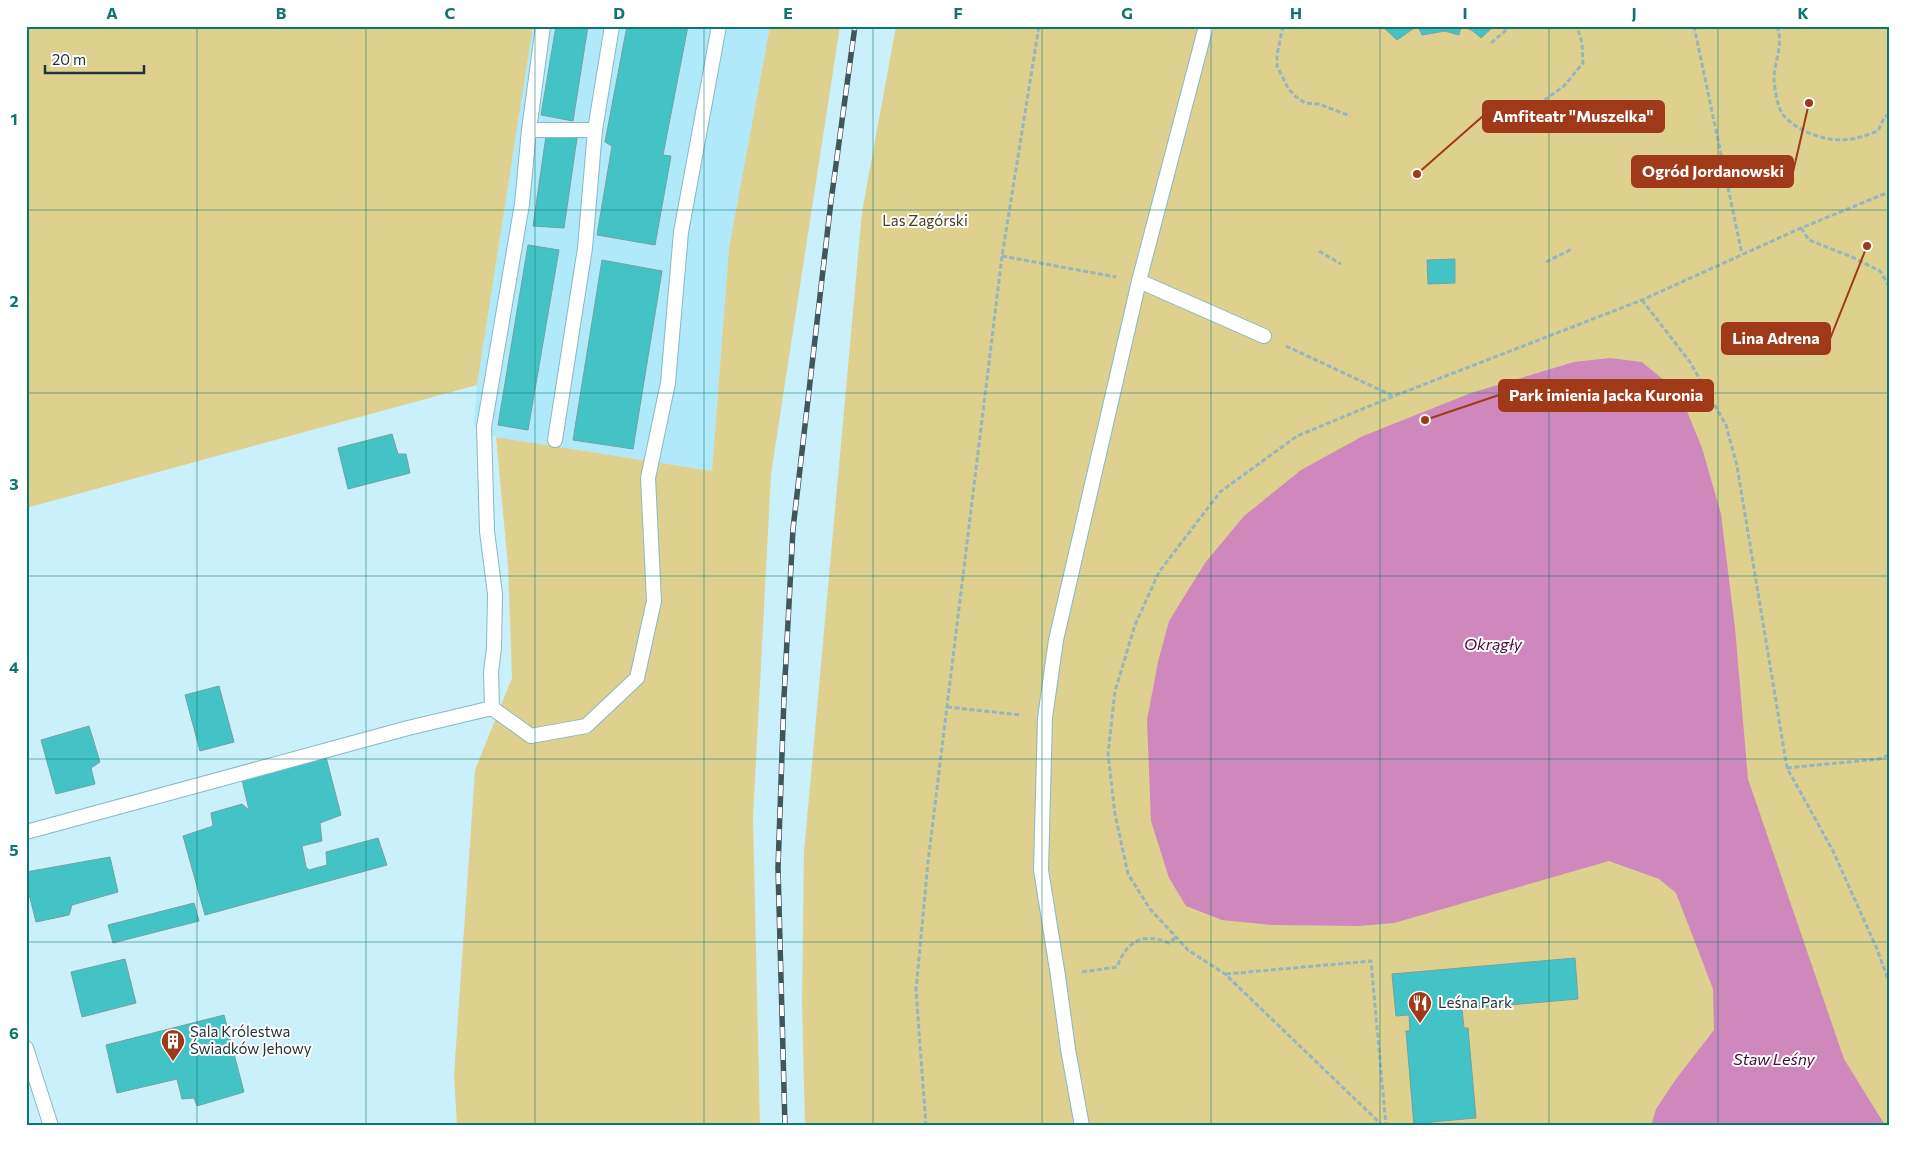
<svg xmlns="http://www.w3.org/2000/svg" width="1915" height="1152" font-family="Commissioner,sans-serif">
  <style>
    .built { fill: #b0e9fa }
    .green { fill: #ded08e }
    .water { fill: #cf88bb }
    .building { fill: #44c3c6; stroke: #71a2a3 }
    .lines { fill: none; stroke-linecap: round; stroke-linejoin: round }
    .service-casing { stroke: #89b8c5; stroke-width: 16 }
    .path { stroke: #96b6bf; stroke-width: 3; stroke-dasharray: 5 2.5; stroke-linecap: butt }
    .service { stroke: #fff; stroke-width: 14 }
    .rail-casing { stroke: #3f565c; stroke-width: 5.5 }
    .rail { stroke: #fff; stroke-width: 4; stroke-dasharray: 11; stroke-linecap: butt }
    .grid { fill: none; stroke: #0f766e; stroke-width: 1; stroke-opacity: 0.55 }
    .labels { text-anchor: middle; stroke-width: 4; stroke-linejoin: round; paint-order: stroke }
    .park-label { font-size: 15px; fill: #49411c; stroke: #fff }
    .poi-label { font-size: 15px; fill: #213439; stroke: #fff; text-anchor: start }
    .water-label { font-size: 16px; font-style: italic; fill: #4a0a3d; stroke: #fff }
    .leader { fill: none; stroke: #9f3917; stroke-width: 2 }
    .callout-dot { fill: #9f3917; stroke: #fff; stroke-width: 2 }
    .callout { fill: #9f3917; stroke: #9f3917; stroke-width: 2 }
    .callout-label { font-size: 16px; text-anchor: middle; font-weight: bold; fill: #fff }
    .neatline { fill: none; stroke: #0f766e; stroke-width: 2 }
    .grid-label { font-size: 16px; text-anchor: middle; font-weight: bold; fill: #0f766e }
  </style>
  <rect width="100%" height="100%" fill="#caf0fb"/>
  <polygon class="built" points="533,26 770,26 729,248 712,471 496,437 474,427 477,384"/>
  <g class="green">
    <polygon points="26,26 533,26 477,385 26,508"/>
    <polygon points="770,26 840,26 771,474 753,817 760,1126 457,1126 454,1075 475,770 512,678 508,566 496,437 712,471 729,248"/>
    <polygon points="896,26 1889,26 1889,1126 805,1126 802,1002 804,852 862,212"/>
  </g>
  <polygon class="water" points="1610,358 1642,362 1666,382 1684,404 1702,448 1721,514 1735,628 1748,779 1844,1059 1883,1122 1887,1126 1651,1126 1656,1109 1676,1079 1714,1030 1713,989 1676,893 1659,879 1609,861 1394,923 1359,926 1273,925 1222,920 1186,906 1169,878 1151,821 1147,720 1158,662 1169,621 1205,563 1244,516 1301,470 1363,436 1471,393 1574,362"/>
  <g class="building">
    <polygon points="556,26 588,26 573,121 541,115"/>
    <polygon points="627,26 688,26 663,155 671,156 655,245 597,235 612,146 605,142"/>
    <polygon points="1382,26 1417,26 1397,40"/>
    <polygon points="1418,26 1461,26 1459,35 1445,31 1422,35"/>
    <polygon points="1462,26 1494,26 1481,38 1473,31"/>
    <polygon points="546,136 577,138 564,228 533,226"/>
    <polygon points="528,245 559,250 528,430 498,425"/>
    <polygon points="1455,259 1455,283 1428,284 1427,260"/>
    <polygon points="602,260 662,271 633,449 573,440"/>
    <polygon points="392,434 398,454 406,454 410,473 348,489 338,448"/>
    <polygon points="219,686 234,742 200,751 185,695"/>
    <polygon points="89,726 100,762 91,768 95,784 56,794 41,740"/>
    <polygon points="326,757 341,815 320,823 322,841 302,846 306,867 309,870 327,865 326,852 378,838 387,865 205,915 183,836 213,826 211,813 242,804 249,810 242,780"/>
    <polygon points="110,857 118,892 72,905 69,915 36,922 26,882 26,872"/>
    <polygon points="194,903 199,921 113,943 108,925"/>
    <polygon points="1575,958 1578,999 1462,1009 1464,1028 1468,1028 1476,1118 1431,1122 1432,1126 1414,1126 1406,1031 1410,1031 1409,1015 1396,1016 1392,974"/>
    <polygon points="125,959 136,1003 82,1017 71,972"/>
    <polygon points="224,1015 244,1092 197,1106 194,1098 182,1099 177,1079 117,1093 106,1045"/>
  </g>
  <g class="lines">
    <g class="service-casing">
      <g id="service">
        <polyline points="543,26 529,130 595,130 612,26"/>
        <polyline points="529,130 522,204 484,427 487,531 495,594 494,648 491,672 492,708 531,736 586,726 637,678 654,601 648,478 668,383 681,232 719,26"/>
        <polyline points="1139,281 1264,336"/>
        <polyline points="555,440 585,248 595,130"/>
        <polyline points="26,832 408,728 492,708"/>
        <polyline points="26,1048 51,1126"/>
        <polyline points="1082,1126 1068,1049 1058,976 1041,870 1045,718 1056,640 1139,281 1206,26"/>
      </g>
    </g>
    <g class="path">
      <polyline points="1283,26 1277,55 1277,66 1288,88 1295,96 1305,103 1319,104 1350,116"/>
      <polyline points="1694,26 1742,254"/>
      <path d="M1777 26C1784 45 1774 61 1774 80 1775 90 1777 109 1785 117 1800 133 1829 143 1852 139 1860 138 1869 134 1878 131L1884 118 1889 114"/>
      <polyline points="1491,43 1511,26"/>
      <polyline points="1532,109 1564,86 1583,63 1582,43 1577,26"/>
      <polyline points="1801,228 1809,240 1852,257 1880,271 1889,286"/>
      <polyline points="1319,251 1341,264"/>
      <polyline points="1002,256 1116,277"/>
      <polyline points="1546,262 1572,249"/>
      <polyline points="1642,300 1690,362 1726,425 1737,466 1787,768 1833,851 1877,949 1889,982"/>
      <polyline points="1286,346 1393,396"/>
      <polyline points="947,707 1021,715"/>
      <polyline points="1787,768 1879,759 1889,755"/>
      <path d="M1082 972 1117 967C1127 941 1142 932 1169 943L1176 937"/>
      <polyline points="1226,974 1371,961 1386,1126"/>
      <polyline points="926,1126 916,990 928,862 1002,256 1039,26"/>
      <polyline points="1383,1126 1225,974 1188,950 1176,937 1150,909 1128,874 1115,814 1108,754 1115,691 1135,625 1159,572 1220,492 1297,436 1394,396 1642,300 1801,228 1889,192"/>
    </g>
    <use href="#service" class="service"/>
    <g class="rail-casing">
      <polyline id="rail" points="785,1126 778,868 784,697 793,529 831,201 855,26"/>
    </g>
    <use href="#rail" class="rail"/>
  </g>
  <path class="grid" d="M197 26V1126M366 26V1126M535 26V1126M704 26V1126M873 26V1126M1042 26V1126M1211 26V1126M1380 26V1126M1549 26V1126M1718 26V1126M26 210H1889M26 393H1889M26 576H1889M26 759H1889M26 942H1889"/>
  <defs>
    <g id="restaurant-pin" transform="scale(1.25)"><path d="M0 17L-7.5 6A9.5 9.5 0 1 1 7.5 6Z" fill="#9f3917" stroke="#fff"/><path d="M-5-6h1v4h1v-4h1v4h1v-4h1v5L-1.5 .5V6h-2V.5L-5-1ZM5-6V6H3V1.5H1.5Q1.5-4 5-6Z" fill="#fff"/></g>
    <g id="building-pin" transform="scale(1.25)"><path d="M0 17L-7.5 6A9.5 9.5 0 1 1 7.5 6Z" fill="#9f3917" stroke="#fff"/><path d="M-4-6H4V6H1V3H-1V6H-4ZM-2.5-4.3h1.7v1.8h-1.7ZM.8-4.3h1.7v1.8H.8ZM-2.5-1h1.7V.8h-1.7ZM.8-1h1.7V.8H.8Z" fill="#fff"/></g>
  </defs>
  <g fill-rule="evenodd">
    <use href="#restaurant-pin" x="1420" y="1003"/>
    <use href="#building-pin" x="173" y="1041"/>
  </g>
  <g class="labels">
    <g class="park-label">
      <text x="925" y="226">Las Zagórski</text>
    </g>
    <g class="poi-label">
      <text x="1438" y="1008">Leśna Park</text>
      <text x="190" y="1037">Sala Królestwa<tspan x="190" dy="17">Świadków Jehowy</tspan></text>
    </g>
    <g class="water-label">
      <text x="1493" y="650">Okrągły</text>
      <text x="1774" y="1065">Staw Leśny</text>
    </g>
  </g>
  <path class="leader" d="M1417 174L1483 116M1809 103L1793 172M1867 246L1830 339M1425 420L1499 395"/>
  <g class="callout-dot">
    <circle cx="1417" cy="174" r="5"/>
    <circle cx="1809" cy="103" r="5"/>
    <circle cx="1867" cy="246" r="5"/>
    <circle cx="1425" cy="420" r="5"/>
  </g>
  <g class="callout">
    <rect x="1483" y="101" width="181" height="31" rx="5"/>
    <rect x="1632" y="156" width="161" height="31" rx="5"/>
    <rect x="1722" y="323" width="108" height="31" rx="5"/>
    <rect x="1499" y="380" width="214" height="31" rx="5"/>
  </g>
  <g class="callout-label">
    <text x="1573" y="122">Amfiteatr "Muszelka"</text>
    <text x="1713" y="177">Ogród Jordanowski</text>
    <text x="1776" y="344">Lina Adrena</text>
    <text x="1606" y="401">Park imienia Jacka Kuronia</text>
  </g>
  <rect width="1915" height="1152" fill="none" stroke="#ffffff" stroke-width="55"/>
  <path d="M45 65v8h99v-8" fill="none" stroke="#213439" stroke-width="2.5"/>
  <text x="52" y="65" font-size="15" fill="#213439" stroke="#ffffff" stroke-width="4" paint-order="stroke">20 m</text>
  <rect x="28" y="28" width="1860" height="1096" class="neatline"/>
  <g class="grid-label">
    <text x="112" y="19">A</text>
    <text x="281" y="19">B</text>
    <text x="450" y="19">C</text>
    <text x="619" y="19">D</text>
    <text x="788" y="19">E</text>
    <text x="958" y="19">F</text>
    <text x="1127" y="19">G</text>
    <text x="1296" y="19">H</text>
    <text x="1465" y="19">I</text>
    <text x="1634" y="19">J</text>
    <text x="1803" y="19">K</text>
    <text x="14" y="125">1</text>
    <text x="14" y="307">2</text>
    <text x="14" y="490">3</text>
    <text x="14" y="673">4</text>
    <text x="14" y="856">5</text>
    <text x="14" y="1039">6</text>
  </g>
</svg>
